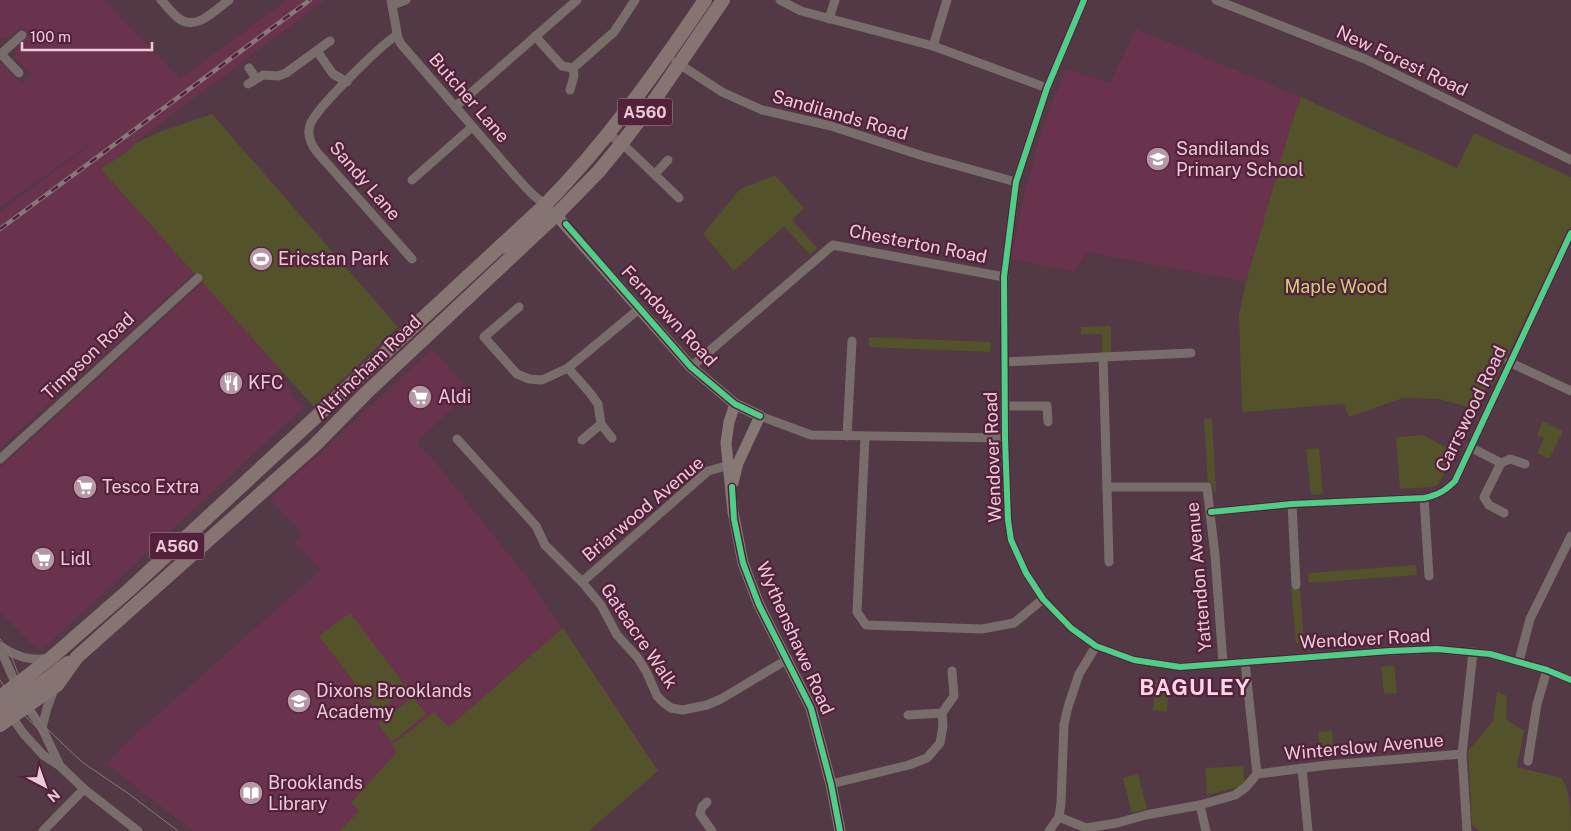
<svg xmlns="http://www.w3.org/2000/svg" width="1571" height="831" font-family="'Public Sans',sans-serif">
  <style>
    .built { fill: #69334d }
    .green { fill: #53522a }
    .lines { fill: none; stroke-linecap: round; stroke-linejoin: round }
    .minor { stroke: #796d6b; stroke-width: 9 }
    .major { stroke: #867874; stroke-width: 11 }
    .highway { stroke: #857472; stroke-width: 14 }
    .tram { stroke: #86787b; stroke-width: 1 }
    .rail-casing { stroke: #86787b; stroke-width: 4.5 }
    .rail { stroke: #53213a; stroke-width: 2.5; stroke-dasharray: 8; stroke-linecap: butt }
    .cycleway-casing { stroke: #53213a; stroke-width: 9 }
    .cycleway { stroke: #4dcf88; stroke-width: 6 }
    .labels { text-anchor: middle; stroke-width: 4.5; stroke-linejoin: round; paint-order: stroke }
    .shield { fill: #53213a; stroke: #be98a9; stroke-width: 1 }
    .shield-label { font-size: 16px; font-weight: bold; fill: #eccbd8 }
    .street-label { font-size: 18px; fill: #eccbd8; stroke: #53213a }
    .poi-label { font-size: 18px; fill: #eccbd8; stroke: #53213a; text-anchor: start }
    .park-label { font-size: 18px; fill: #cdd279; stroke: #53213a }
    .district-label { font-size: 22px; font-weight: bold; letter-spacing: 1px; fill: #fcd5e5; stroke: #53213a }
  </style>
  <rect width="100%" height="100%" fill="#533845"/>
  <g class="built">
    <polygon points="0,0 104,0 180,79 287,0 325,0 133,144 132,148 101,169 195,272 0,448 0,212 108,132 0,207 0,62 22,84 32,75 16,59 15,56 17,47 29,34 22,27 11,36 0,40"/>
    <polygon points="1136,29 1301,97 1291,125 1246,282 1087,252 1074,272 1011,259 1025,191 1043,127 1066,69 1110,83"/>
    <polygon points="203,282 277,364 295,400 305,406 44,648 36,648 0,612 0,468"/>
    <polygon points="432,349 470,391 416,443 438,465 527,578 606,691 658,771 589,831 193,831 107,764 129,740 321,570 295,542 303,534 270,499"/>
  </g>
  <g class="green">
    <polygon points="1301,97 1457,168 1474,133 1571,177 1571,227 1492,387 1487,385 1478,410 1439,399 1403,398 1349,417 1344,404 1242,412 1239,314 1246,282 1291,125"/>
    <polygon points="212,114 398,327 316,405 313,406 101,169 132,148 133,144 162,131"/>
    <polygon points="775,175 804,208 792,220 817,248 810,255 784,226 734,271 703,234 740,189"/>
    <polygon points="1111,326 1111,353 1102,353 1102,334 1081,334 1081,327"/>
    <polygon points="869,337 991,342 990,352 869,347"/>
    <polygon points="1212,418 1216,492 1214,492 1213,484 1208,484 1204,419"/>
    <polygon points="1543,421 1563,431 1549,459 1537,453 1544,438 1537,435"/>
    <polygon points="1423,435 1456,453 1438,484 1433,487 1400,489 1396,437"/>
    <polygon points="1319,448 1323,494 1311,495 1306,449"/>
    <polygon points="1416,565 1417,575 1309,583 1308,573"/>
    <polygon points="1291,588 1300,588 1304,642 1296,643"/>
    <polygon points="350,613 407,688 377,712 319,636"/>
    <polygon points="563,628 658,771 589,831 340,831 359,811 351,803 397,752 392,745 434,712 449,727"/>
    <polygon points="1394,665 1397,693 1384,694 1381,667"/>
    <polygon points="1156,679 1169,680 1167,712 1153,710"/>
    <path d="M1497 691 1507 696 1506 719 1524 731 1517 767 1562 778C1571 795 1571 812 1571 831H1480L1472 825 1468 751 1493 721Z"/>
    <polygon points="413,697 426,714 392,742 378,724"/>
    <polygon points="1332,731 1334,756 1320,758 1318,732"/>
    <polygon points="1243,766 1245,784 1243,786 1207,795 1205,768"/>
    <polygon points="1138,774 1147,809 1132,813 1123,778"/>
  </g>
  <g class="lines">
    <g class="minor">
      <path d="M161 0C167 6 173 15 181 20 198 30 216 9 229 0"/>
      <polyline points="391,0 398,38 401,44 517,178 532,194 549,208"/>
      <polyline points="780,0 801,11 933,46 1047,88"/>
      <polyline points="1084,0 1047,88 1016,182 1004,277 1005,438 1008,520 1011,540 1026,573 1043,599 1071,628 1096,646 1134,660 1180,667 1390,651 1437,649 1490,654 1547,670 1571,680"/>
      <polyline points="1216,0 1365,59 1571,160"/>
      <polyline points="393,5 406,0"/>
      <polyline points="829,19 835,0"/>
      <path d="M397 35C381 45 315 109 310 125 307 134 311 144 316 151L412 259"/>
      <polyline points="535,36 562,66 573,68 614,32 635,0"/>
      <polyline points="933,46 947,0"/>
      <polyline points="317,51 333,74 347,82"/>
      <polyline points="0,53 19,73"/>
      <polyline points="1,54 22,35"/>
      <polyline points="676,62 722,92 762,110 831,126 923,156 1016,182"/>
      <polyline points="249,68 256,78"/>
      <polyline points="248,84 263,75 278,76 286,73 330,41"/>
      <polyline points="570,90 574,76 573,68"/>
      <polyline points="455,107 577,0"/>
      <polyline points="609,134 629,150 679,198"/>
      <polyline points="655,174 668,160"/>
      <polyline points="412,180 472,127"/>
      <polyline points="519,307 484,337 517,374 529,379 542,380 568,368 639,309"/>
      <polyline points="1103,357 1191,353"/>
      <polyline points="1005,362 1103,357 1107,487 1207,487 1215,555 1223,663"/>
      <polyline points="1509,362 1571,391"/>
      <polyline points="691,367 833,245 1004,277"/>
      <polyline points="568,368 590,393 598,404 601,424 612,438"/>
      <polyline points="1005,406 1047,406 1048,422"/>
      <polyline points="760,416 811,435 1005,438"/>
      <polyline points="847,436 852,341"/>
      <polyline points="865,437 857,612 866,625 982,629 1014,623 1043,599"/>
      <polyline points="457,439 536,526 545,545 582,582 601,605 617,635 638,658 647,673 657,696 664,703 671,708 683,710 707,705 721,699 788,659"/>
      <polyline points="582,440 601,424"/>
      <polyline points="1470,447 1501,463 1510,459 1525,464"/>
      <polyline points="0,459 198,278"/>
      <polyline points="1501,463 1484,497 1489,505 1504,513"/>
      <polyline points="1107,487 1109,562"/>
      <polyline points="1424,498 1429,576"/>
      <polyline points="1292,504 1296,585"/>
      <path d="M1211 512 1292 504 1424 498C1438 495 1445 491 1455 481L1571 233"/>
      <polyline points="582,582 708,471 734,464"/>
      <path d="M0 646C16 656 30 662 49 658"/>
      <polyline points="0,648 17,687"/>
      <polyline points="1519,661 1530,619 1571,536"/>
      <polyline points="25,704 42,728 60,766"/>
      <polyline points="10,714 23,733 43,755 60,766 84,789 138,831"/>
      <polyline points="908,715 942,713 954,696 952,671"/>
      <polyline points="42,728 47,708 55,687"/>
      <polyline points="1528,761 1537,704 1547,670"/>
      <polyline points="1302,768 1308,831"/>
      <polyline points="1257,774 1328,765 1462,754"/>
      <polyline points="831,784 909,765 927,758 940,743 943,726 942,713"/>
      <polyline points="707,802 702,807 700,814 712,831"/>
      <polyline points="1200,805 1206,831"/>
      <polyline points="1059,817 1086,828 1117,823 1146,815 1200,805 1235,795 1246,787 1257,774 1245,662"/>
      <polyline points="43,831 84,789"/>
      <polyline points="1049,831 1059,817 1061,803 1064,724 1068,707 1079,674 1096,646"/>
      <polyline points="1467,831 1462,754 1473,652"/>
    </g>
    <g class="major">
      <polyline points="503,248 517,240 546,214 556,215 691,367 735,404 760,416 738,463 733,483"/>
      <polyline points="735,404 729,422 726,443 733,512 743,563 759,605 811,708 831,784 840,831"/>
    </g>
    <g class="highway">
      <path d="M3 695C29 698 48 677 68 663"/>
      <path d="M0 697 51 658 129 590 545 205C606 143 656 72 705 0"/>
      <polyline points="0,711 15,705 26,706"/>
      <polyline points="0,725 57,685 77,657 314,446 366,393 556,215 599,171 622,143 651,105 723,0"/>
    </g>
    <g class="tram">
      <polyline points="0,639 9,651 30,703 42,724 82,762 129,794 178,831"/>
      <polyline points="0,680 20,711 45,736"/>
    </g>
    <g class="rail-casing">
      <polyline id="rail" points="0,229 310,0"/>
    </g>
    <use href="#rail" class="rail"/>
    <g class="cycleway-casing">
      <g id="cycleway">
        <polyline points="1084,0 1047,88 1016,182 1004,277 1005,438 1008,520 1011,540 1026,573 1043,599 1071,628 1096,646 1134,660 1180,667 1390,651 1437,649 1490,654 1547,670 1571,680"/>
        <polyline points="566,224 691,367 735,404 760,416"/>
        <polyline points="732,487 734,519 743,563 759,605 811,708 831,784 840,831"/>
        <path d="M1211 512 1292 504 1424 498C1438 495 1445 491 1455 481L1571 233"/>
      </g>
    </g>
    <use href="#cycleway" class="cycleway"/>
  </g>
  <defs>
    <g id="school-disc" transform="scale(1.25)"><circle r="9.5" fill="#b698a5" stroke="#53213a"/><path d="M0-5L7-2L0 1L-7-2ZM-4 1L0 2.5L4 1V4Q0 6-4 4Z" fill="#fff"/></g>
    <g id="stadium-disc" transform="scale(1.25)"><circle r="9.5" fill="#b698a5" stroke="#53213a"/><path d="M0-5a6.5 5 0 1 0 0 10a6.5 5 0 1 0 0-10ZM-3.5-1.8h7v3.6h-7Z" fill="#fff"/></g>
    <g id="restaurant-disc" transform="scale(1.25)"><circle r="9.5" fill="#b698a5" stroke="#53213a"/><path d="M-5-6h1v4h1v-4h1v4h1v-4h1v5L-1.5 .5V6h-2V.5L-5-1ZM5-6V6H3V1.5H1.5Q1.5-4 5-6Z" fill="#fff"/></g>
    <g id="supermarket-disc" transform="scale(1.25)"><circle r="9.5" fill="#b698a5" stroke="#53213a"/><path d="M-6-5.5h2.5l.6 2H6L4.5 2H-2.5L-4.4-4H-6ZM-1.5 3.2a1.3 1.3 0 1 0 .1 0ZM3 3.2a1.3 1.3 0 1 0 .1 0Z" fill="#fff"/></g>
    <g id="library-disc" transform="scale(1.25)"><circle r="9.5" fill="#b698a5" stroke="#53213a"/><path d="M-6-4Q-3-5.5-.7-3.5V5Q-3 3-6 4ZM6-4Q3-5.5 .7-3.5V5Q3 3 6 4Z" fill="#fff"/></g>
  </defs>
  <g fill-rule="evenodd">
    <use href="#school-disc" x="1158" y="159"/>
    <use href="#stadium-disc" x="261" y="259"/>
    <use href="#restaurant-disc" x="231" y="383"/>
    <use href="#supermarket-disc" x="420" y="397"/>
    <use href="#supermarket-disc" x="85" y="487"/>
    <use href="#supermarket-disc" x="43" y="559"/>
    <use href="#school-disc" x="299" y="701"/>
    <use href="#library-disc" x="251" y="793"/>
  </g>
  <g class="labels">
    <g class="shield">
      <rect x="617.5" y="98.5" width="55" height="27" rx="4"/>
      <rect x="149.5" y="532.5" width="55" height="27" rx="4"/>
    </g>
    <g class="shield-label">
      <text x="645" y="118">A560</text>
      <text x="177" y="552">A560</text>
    </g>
    <g class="street-label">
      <text transform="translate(1402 61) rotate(25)" y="6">New Forest Road</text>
      <text transform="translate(469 98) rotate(49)" y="6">Butcher Lane</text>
      <text transform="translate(840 115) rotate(16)" y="6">Sandilands Road</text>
      <text transform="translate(365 181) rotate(49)" y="6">Sandy Lane</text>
      <text transform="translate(918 244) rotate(11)" y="6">Chesterton Road</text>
      <text transform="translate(669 316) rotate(47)" y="6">Ferndown Road</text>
      <text transform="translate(88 356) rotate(-43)" y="6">Timpson Road</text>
      <text transform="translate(368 367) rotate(-44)" y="6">Altrincham Road</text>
      <text transform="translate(1471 409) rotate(-64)" y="6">Carrswood Road</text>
      <text transform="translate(993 457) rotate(-92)" y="6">Wendover Road</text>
      <text transform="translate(643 509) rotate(-40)" y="6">Briarwood Avenue</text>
      <text transform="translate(1199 577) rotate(-95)" y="6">Yattendon Avenue</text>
      <text transform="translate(639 636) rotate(56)" y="6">Gateacre Walk</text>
      <text transform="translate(795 638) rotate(66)" y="6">Wythenshawe Road</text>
      <text transform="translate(1365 639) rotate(-3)" y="6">Wendover Road</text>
      <text transform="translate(1364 747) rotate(-5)" y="6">Winterslow Avenue</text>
    </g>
    <g class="poi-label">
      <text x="1176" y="155">Sandilands<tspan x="1176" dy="21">Primary School</tspan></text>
      <text x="278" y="265">Ericstan Park</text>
      <text x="248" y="389">KFC</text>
      <text x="438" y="403">Aldi</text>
      <text x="102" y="493">Tesco Extra</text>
      <text x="60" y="565">Lidl</text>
      <text x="316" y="697">Dixons Brooklands<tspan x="316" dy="21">Academy</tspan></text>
      <text x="268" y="789">Brooklands<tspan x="268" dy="21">Library</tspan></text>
    </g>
    <g class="park-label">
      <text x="1336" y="293">Maple Wood</text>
    </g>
    <g class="district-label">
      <text x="1195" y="695">BAGULEY</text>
    </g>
  </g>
  <g transform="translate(45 786) rotate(139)" stroke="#53213a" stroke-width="4" paint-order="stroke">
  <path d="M0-4L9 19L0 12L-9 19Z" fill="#eccbd8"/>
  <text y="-8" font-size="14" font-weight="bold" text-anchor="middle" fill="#eccbd8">N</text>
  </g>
  <path d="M22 42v8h130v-8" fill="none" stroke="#eccbd8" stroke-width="2.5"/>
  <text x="30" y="42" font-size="15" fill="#eccbd8" stroke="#53213a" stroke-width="4" paint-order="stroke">100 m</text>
</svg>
